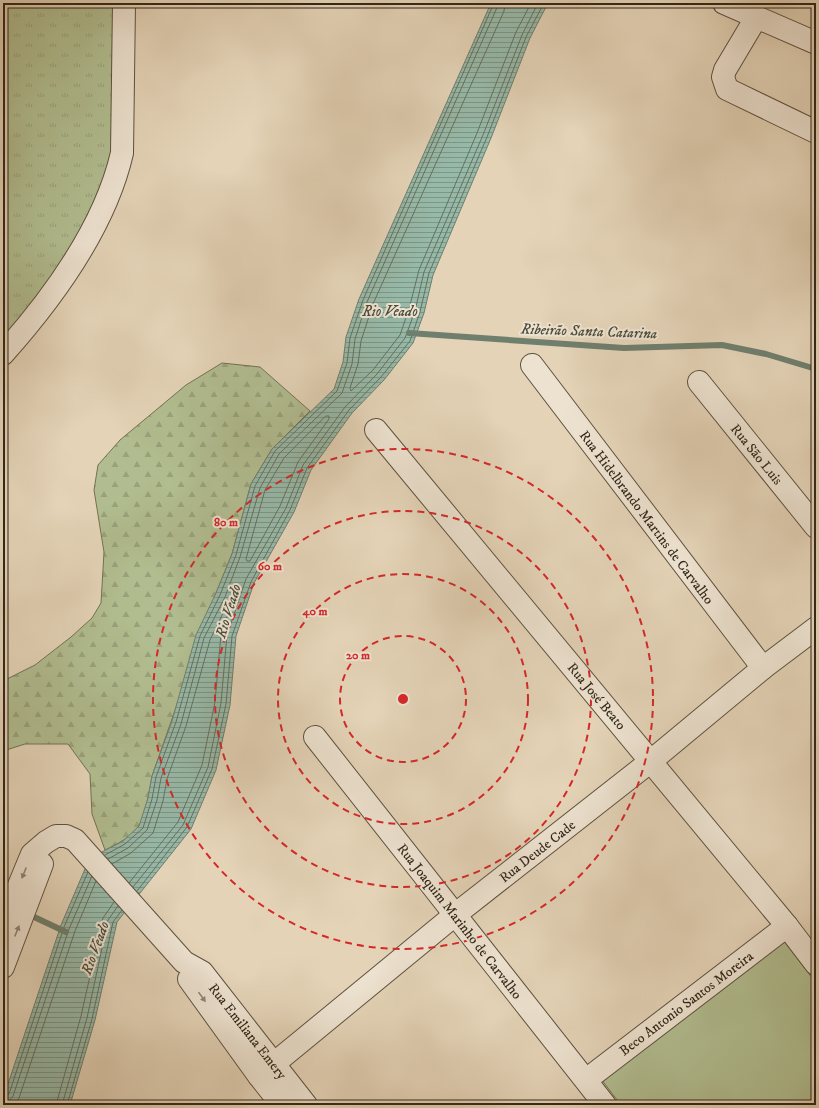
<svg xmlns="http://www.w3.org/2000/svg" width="819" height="1108" font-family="'IM FELL DW Pica',serif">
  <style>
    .grass { fill: url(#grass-tufts); stroke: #727254 }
    .forest { fill: url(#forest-firs); stroke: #727254 }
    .pitch { fill: #b1bd90; stroke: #727254 }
    .water { fill: url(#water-rules); stroke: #6f7f6e }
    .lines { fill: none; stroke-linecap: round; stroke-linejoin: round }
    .shore { stroke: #647060; stroke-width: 1 }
    .stream { stroke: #6f7f6e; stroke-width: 6 }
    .minor-casing { stroke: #5e5240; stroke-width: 24 }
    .minor { stroke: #ede2d0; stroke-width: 22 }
    .oneway { fill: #908474 }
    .ring { fill: none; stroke: #d62828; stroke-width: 2; stroke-dasharray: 7 5 }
    .labels { text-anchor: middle; stroke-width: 4; stroke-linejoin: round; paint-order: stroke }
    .street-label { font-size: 14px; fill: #322718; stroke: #ede2d0 }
    .water-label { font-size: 15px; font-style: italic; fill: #4b4c3c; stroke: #ede2d0 }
    .centre { fill: #d62828; stroke: #ede2d0; stroke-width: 2 }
    .ring-label { font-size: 12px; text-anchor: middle; font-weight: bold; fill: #d62828; stroke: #ede2d0; stroke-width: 4; stroke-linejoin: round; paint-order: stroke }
  </style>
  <defs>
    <pattern id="grass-tufts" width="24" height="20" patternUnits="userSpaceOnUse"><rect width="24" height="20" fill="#b1bd90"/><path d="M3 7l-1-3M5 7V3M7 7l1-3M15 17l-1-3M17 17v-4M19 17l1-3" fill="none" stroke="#99a27b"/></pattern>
    <pattern id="forest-firs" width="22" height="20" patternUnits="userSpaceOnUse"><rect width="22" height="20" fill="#b1bd90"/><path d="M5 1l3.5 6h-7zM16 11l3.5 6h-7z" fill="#99a27b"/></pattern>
    <pattern id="water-rules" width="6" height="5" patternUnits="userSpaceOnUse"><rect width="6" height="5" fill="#97b9a8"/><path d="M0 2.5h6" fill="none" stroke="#7c9688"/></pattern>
  </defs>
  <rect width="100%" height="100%" fill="#e4d3b7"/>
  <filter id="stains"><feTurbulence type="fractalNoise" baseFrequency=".005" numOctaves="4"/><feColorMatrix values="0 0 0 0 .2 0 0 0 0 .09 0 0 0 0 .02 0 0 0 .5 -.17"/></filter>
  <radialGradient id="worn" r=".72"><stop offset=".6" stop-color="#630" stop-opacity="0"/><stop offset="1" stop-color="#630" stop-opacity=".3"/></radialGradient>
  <polygon class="grass" points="3,3 130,3 132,125 101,207 3,348"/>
  <path class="forest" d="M222 363 260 367 310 411 272 449 251 484 232 554 216 593 152 776C150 788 145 818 138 827 130 838 117 844 105 850L92 814 90 774 68 744H25L3 751V681L35 665 71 637 92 618 101 603 104 552 94 490 98 465 120 440 186 385Z"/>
  <polygon class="pitch" points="783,940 816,983 816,1105 621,1105 601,1079"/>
  <polygon class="water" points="491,3 548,3 530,38 491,138 433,275 424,313 413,343 384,380 352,413 311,470 294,512 254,583 236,636 230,705 216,770 191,829 117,922 95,1020 70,1105 3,1105 3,1099 61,925 85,869 100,853 123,841 139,826 148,798 152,776 172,721 196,635 216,593 232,554 251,484 272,449 334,389 343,362 346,337 359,299"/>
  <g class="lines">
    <g class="shore">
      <polyline points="505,3 504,11 373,304 361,341 358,364 350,388 351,391 373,370 400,335 409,309 419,270 477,133 516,32 531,3"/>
      <polygon points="326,416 329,416 329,419 298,462 280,506 250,561 247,561 246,559 265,490 284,458"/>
      <polyline points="105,855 125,844 143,828 152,799 156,777 176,722 200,636 220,595 236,555 255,486 275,451 337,391 347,363 350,338 363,300 494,3"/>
      <polyline points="108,859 128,848 147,830 157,800 161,778 181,724 204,638 225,597 240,557 260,488 279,454 342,393 352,364 355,339 367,302 499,3"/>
      <polyline points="112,864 131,853 153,833 163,801 167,779 186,726 210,640 225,609 228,608 229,611 221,634 215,702 202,765 178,822 129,883"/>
      <polyline points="133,887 183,825 208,767 221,703 227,635 246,579 286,508 303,465 345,407 377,374 405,338 415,311 424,272 483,135 522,35 538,3"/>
      <polyline points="137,891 187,827 212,769 226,704 232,636 251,582 290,510 307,468 349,410 381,377 410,341 420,312 429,273 487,137 526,37 544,3"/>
      <polyline points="3,1098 9,1094 64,927 88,872"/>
      <polyline points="3,1103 9,1101 13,1096 69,929 92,876"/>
      <polyline points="14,1105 19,1098 75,931 96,881"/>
      <polyline points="56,1105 81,1016 103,918 114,902"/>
      <polyline points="62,1105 87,1018 108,920 118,906"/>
      <polyline points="67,1105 92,1019 113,922 122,910"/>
    </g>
    <g class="stream">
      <polyline points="409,333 624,348 722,345 766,354 816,369"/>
      <polyline points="32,916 66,932"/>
    </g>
    <g class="minor-casing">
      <g id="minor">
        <polyline points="724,3 816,43"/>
        <polyline points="756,18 725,70 723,77 727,89 816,132"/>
        <path d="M3 354C53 298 105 227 122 153L124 3"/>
        <polyline points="532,365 763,668"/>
        <polyline points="699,382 816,527"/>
        <polyline points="376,430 787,926 816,964"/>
        <polyline points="315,737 605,1105"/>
        <polyline points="3,924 32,854 46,842 56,836 66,836 75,840 184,962 202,972 306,1105"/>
        <polyline points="3,967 42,864"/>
        <polyline points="189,979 259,1076 282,1105"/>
        <polyline points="259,1076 456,914 651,761 763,668 816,628"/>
        <polyline points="586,1080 787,926"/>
      </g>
    </g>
    <use href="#minor" class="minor"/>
  </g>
  <defs><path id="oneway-solid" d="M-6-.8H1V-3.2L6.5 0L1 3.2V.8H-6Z"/></defs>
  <g class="oneway">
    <use href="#oneway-solid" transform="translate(24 873) rotate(112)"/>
    <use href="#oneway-solid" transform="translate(17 931) rotate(-68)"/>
    <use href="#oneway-solid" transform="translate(202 997) rotate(54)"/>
  </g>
  <g class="ring">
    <circle cx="403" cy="699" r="63"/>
    <circle cx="403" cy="699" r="125"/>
    <circle cx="403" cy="699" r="188"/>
    <circle cx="403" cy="699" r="250"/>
  </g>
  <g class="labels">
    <g class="street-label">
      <text transform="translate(757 454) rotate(51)" y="5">Rua São Luis</text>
      <text transform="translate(647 517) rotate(53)" y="5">Rua Hidelbrando Martins de Carvalho</text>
      <text transform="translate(597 696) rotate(50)" y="5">Rua José Beato</text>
      <text transform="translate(537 851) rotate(-38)" y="5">Rua Deude Cade</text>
      <text transform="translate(460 921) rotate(52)" y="5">Rua Joaquim Marinho de Carvalho</text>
      <text transform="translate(686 1003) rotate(-37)" y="5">Beco Antonio Santos Moreira</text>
      <text transform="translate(248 1031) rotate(52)" y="5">Rua Emiliana Emery</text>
    </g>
    <g class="water-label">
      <text x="390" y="316">Rio Veado</text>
      <text transform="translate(589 331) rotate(2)" y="5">Ribeirão Santa Catarina</text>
      <text transform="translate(228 611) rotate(-73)" y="5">Rio Veado</text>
      <text transform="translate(95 948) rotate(-70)" y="5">Rio Veado</text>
    </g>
  </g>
  <circle cx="403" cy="699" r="6" class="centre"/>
  <g class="ring-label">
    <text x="226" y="526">80 m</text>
    <text x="270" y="570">60 m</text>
    <text x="315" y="615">40 m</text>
    <text x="358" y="659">20 m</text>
  </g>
  <rect width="819" height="1108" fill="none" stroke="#e4d3b7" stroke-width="16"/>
  <rect x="4" y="4" width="811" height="1100" fill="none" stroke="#322718" stroke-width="2"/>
  <rect x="8" y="8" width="803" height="1092" fill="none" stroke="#322718"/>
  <rect width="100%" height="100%" filter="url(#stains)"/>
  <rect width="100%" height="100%" fill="url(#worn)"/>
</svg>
